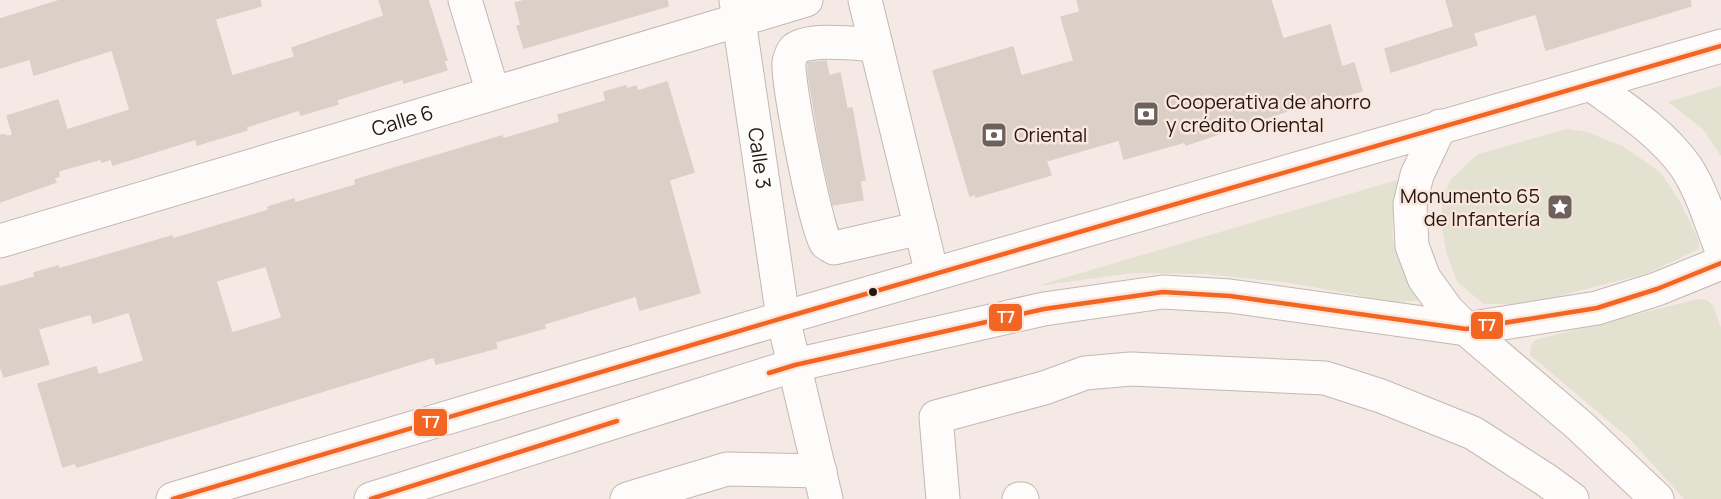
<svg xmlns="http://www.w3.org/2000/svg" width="1721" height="499" font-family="Manrope,sans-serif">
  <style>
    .green { fill: #e3e1cf }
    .building { fill: #dbd0c8; stroke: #dad0c9; stroke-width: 1.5; fill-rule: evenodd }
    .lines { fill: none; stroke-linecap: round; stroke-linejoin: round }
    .minor-casing { stroke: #c2b8b3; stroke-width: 35 }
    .major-casing { stroke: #c2b8b3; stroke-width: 35 }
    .highway-casing { stroke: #c2b8b3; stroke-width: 35 }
    .minor { stroke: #fdfcfb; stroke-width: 33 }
    .major { stroke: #fdfcfb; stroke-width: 33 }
    .highway { stroke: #fdfcfb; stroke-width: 33 }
    .bus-1-casing { stroke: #fbe6dd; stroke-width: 9 }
    .bus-1 { stroke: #f26522; stroke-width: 4.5 }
    .bus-dot { fill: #241813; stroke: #fbe6dd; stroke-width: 2 }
    .labels { text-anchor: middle; stroke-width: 5; stroke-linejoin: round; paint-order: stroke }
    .poi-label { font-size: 20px; fill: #241813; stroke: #fbe6dd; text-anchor: start }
    .street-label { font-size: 20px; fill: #241813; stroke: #fbe6dd }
    .line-badge { stroke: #fbe6dd; stroke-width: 2 }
    .badge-label { font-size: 16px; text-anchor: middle; font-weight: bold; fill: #fff }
  </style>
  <rect width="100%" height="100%" fill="#f4e9e4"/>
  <g class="green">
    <polygon points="1721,86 1721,156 1703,129 1668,102"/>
    <polygon points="1567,129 1587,132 1624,147 1661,173 1679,200 1699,241 1699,249 1648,273 1555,297 1512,304 1484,304 1458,283 1447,255 1442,229 1442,199 1451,179 1478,154"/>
    <path d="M1397 180C1395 201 1390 224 1394 245 1398 265 1410 283 1421 300L1389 303 1357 295 1291 283 1206 274 1133 273 1037 286Z"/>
    <polygon points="1698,299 1707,300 1713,306 1721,328 1721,499 1684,499 1629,438 1530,355 1531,346 1535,340"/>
  </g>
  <g class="building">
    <polygon points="61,0 260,0 261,6 215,19 232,76 295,57 292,48 384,16 379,0 428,0 447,60 444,61 447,70 404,83 403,79 336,100 338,104 301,115 299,110 246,127 247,130 197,145 196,139 113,165 111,159 102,162 101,159 58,171 59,176 54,178 56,182 0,202 0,135 6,135 6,137 13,135 7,116 58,100 67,130 130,110 112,50 34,75 30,59 0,68 0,19"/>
    <polygon points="526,0 667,0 668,6 524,48 517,26 521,25 515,3"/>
    <polygon points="1077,0 1271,0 1283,39 1330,25 1342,67 1354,63 1362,91 1327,101 1326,99 1308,104 1186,145 1185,142 1124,159 1119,140 1046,161 1051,175 976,197 975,194 970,196 933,71 1013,47 1021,76 1074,61 1061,17 1080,12"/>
    <polygon points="1446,0 1690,0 1691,6 1546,50 1536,14 1473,33 1477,45 1391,72 1385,49 1454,27"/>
    <polygon points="826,61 829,76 840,73 847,109 852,108 865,180 860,181 863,200 833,205 821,151 808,73 808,63"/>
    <path d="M667 82 694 172 669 180 700 293 640 310 636 296 544 324 545 328 495 342 497 348 436 364 434 357 77 467 75 463 63 467 38 384 96 367 98 375 144 361 129 312 93 323 91 314 38 329 49 364 4 377 0 366V287L35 277 34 273 58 266 59 269 172 236 173 239 269 210 268 207 294 199 295 203 356 185 355 180 398 167 502 136 503 139 560 122 558 115 606 101 604 92 626 86 627 89 636 86 638 91ZM266 266 282 318 232 333 216 281Z"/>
  </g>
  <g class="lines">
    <g class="minor-casing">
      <g id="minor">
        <polyline points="465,0 493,93"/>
        <path id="s1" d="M736 0 783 318 826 499"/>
        <polyline points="865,0 932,274"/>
        <path d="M876 45C860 44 806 37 794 50 792 52 790 58 789 62 787 81 816 230 826 243 828 245 831 246 834 248L921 228"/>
        <path id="s2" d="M0 241 806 0"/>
        <polyline points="627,499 727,469 820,471"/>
        <polyline points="943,499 936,417 1044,388 1085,373 1131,369 1325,378 1381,396 1473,433 1546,480 1572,499"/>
        <polyline points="1019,499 1022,499"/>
      </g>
    </g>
    <g class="major-casing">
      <g id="major">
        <path d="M1592 85C1625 109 1662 133 1686 167 1702 191 1710 221 1721 248"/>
        <polyline points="1440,126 1417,175 1410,204 1412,246 1424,278 1447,310 1466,329 1580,426 1657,499"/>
      </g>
    </g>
    <g class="highway-casing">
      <g id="highway">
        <polyline points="173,499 783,318 1721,46"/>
        <polyline points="371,499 795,365 1044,309 1163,292 1230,296 1466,329 1597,308 1657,289 1721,263"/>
      </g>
    </g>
    <use href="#minor" class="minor"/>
    <use href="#major" class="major"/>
    <use href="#highway" class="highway"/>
    <g class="bus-1-casing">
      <g id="bus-1">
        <polyline points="769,373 795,365 1044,309 1163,292 1230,296 1466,329 1597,308 1657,289 1721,263"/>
        <polyline points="173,499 783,318 1721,46"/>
        <polyline points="371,499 617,421"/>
      </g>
    </g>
    <use href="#bus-1" class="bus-1"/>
  </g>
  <defs>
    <g id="bank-square" transform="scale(1.35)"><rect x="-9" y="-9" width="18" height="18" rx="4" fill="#6d615c" stroke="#fbe6dd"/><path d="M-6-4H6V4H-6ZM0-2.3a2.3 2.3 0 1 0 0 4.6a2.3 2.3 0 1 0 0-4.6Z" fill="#fff"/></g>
    <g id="sight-square" transform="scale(1.35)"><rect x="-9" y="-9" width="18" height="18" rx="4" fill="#6d615c" stroke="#fbe6dd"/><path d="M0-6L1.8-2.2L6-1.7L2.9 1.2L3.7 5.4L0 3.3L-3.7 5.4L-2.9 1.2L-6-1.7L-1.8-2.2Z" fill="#fff"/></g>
  </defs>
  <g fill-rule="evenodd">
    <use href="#bank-square" x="1146" y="114"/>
    <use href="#bank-square" x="994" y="135"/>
    <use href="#sight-square" x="1560" y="207"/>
  </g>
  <circle class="bus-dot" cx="873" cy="292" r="5"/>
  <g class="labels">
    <g class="poi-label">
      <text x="1166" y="109">Cooperativa de ahorro<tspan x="1166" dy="23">y crédito Oriental</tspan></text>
      <text x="1014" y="142">Oriental</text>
      <text x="1540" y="203" text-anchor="end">Monumento 65<tspan x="1540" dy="23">de Infantería</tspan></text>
    </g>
    <g class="street-label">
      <text dy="7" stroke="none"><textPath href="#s2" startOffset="420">Calle 6</textPath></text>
      <text dy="7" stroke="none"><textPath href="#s1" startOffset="160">Calle 3</textPath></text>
    </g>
  </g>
  <g class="line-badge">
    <rect x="988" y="303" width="35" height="29" rx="6" fill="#f26522"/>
    <rect x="1470" y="311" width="34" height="29" rx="6" fill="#f26522"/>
    <rect x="413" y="408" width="35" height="29" rx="6" fill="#f26522"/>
  </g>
  <g class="badge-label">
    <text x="1006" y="323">T7</text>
    <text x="1487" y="331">T7</text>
    <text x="431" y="428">T7</text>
  </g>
</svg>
